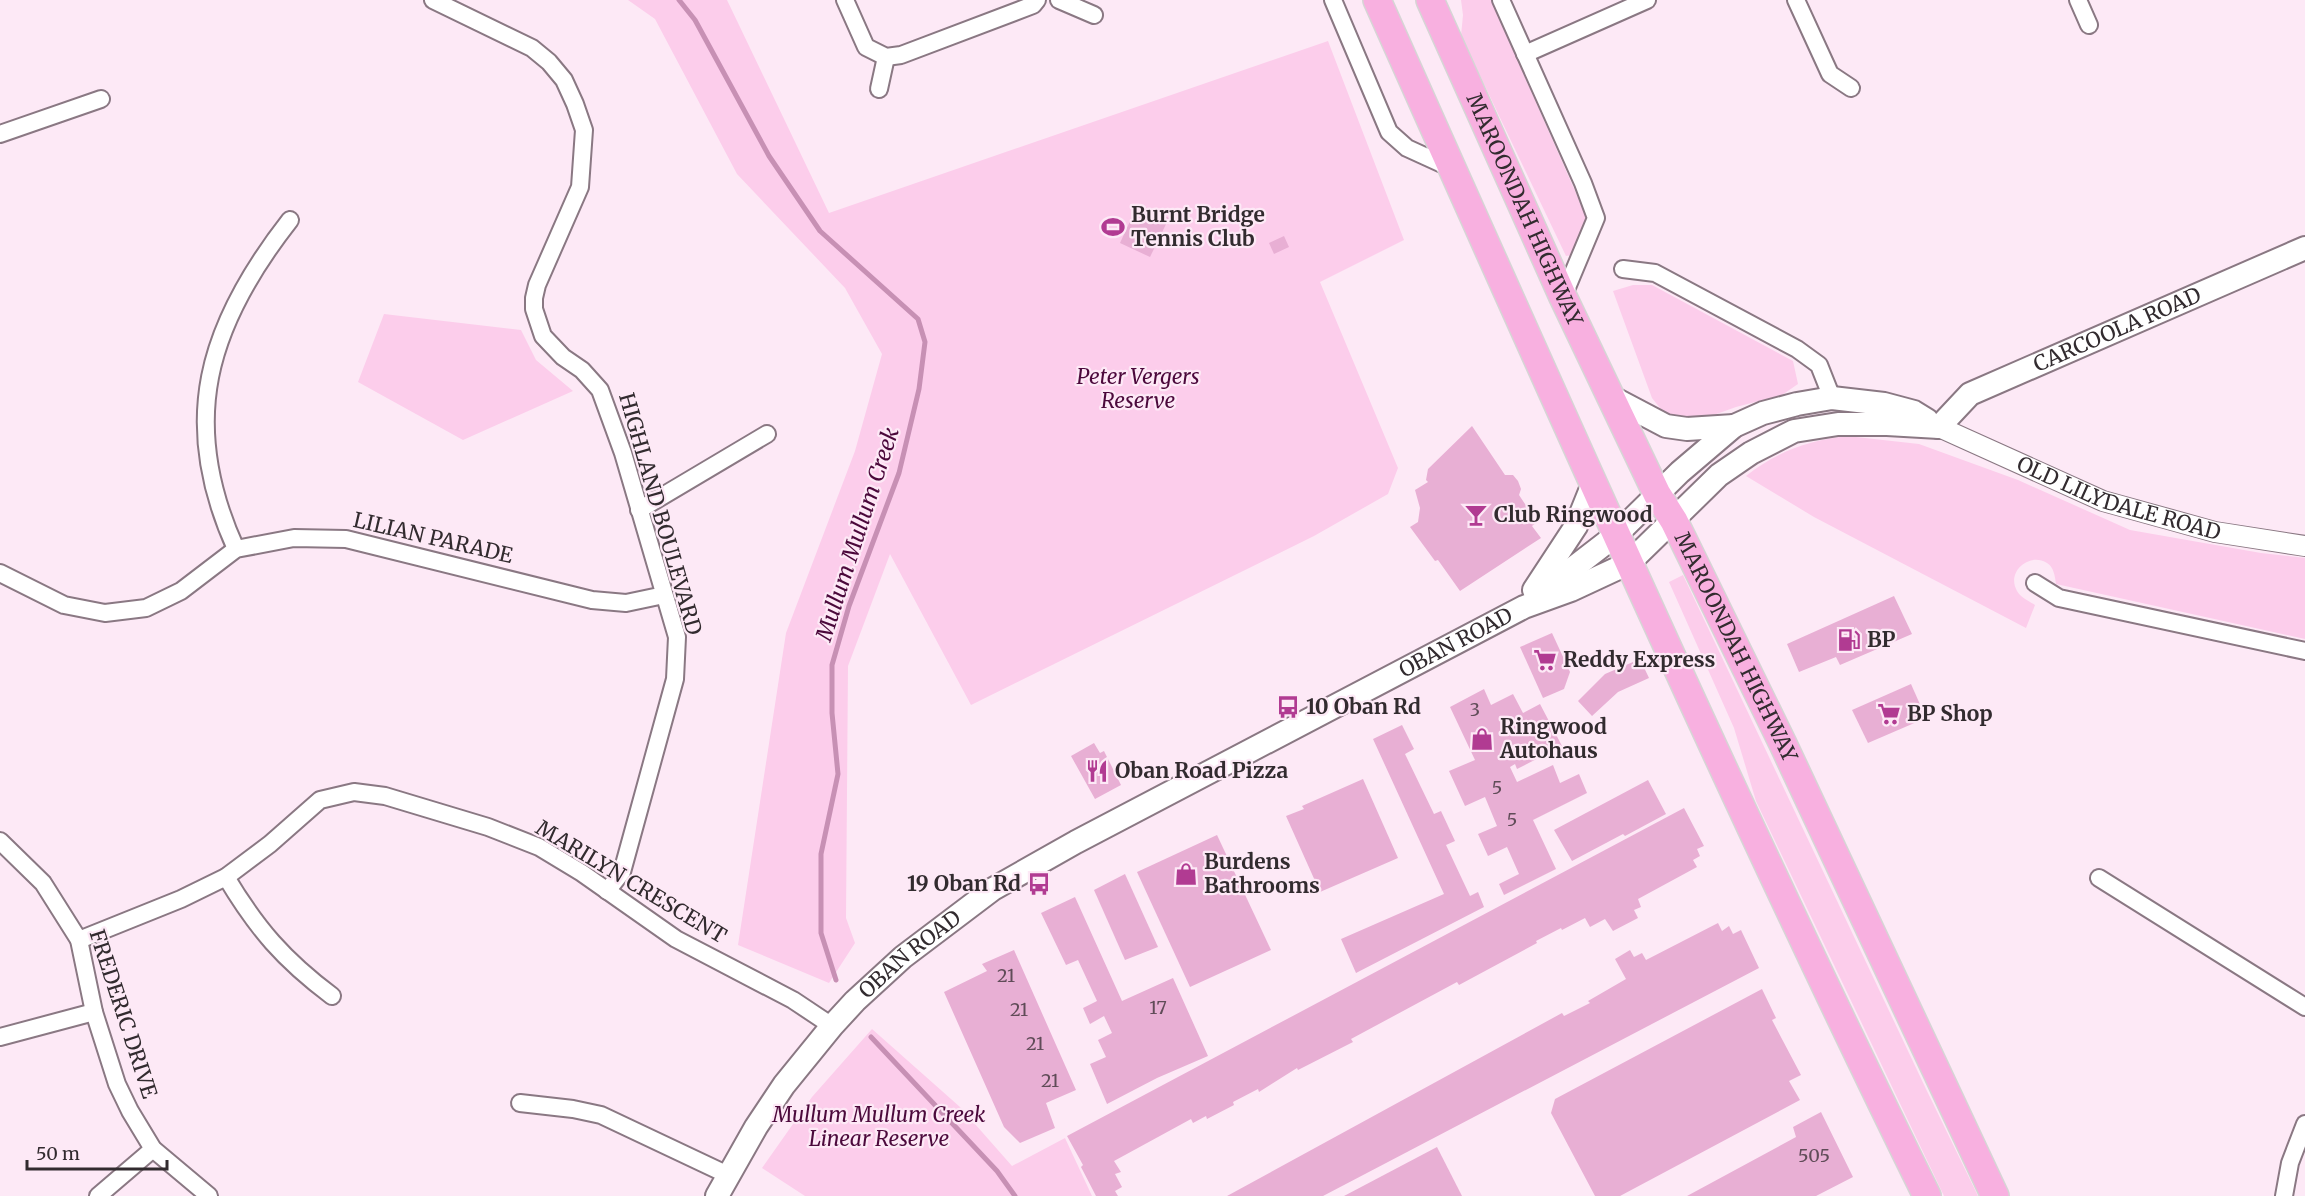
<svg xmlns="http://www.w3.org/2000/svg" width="2305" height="1196" font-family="Merriweather,serif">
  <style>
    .green { fill: #fccdeb }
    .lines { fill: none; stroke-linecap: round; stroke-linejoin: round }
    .stream { stroke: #c790b4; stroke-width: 5 }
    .building { fill: #e8afd4 }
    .minor-casing { stroke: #8a7883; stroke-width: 20 }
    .tertiary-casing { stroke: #8a7883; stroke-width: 22 }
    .secondary-casing { stroke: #8a7883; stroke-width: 26 }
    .trunk-casing { stroke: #d6d5d5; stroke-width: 30 }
    .minor { stroke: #fff; stroke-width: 16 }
    .tertiary { stroke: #fff; stroke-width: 20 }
    .secondary { stroke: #fff; stroke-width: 22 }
    .trunk { stroke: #f8b0e0; stroke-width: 27 }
    .labels { text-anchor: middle; stroke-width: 4.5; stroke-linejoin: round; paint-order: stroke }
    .number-label { font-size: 18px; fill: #604c58 }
    .street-label { font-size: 21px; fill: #322b2f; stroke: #fde9f6 }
    .poi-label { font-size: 21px; font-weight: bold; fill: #322b2f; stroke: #fde9f6; text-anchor: start }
    .park-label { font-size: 21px; font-style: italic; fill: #4c093c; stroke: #fde9f6 }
    .water-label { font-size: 22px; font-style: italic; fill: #4b083b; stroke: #fde9f6 }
  </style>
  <rect width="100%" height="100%" fill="#fde9f6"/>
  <g class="green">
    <polygon points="628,0 727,0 829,213 1328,41 1404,240 1320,282 1398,468 1388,494 1314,536 971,705 890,554 848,666 846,918 855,943 829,983 738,945 786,633 855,451 882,354 845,288 737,174 655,19"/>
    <polygon points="1461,0 1491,0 1586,216 1587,226 1572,255 1566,256 1461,36 1463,15"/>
    <polygon points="1633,285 1652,285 1793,361 1798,384 1782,395 1736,407 1711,416 1681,420 1664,413 1652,398 1613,291"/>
    <polygon points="384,314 521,330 536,360 573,391 463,440 358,382"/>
    <path d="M1847 436 1919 444 2018 480 2130 530 2261 553 2305 558V639L2056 584C2055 577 2054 567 2047 563 2029 552 2006 572 2017 591 2020 597 2029 601 2035 605L2026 628 1814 517 1746 476C1776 452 1809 440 1847 436Z"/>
    <polygon points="1683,575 1926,1089 1978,1196 1944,1196 1756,801 1734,728 1669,582"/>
    <polygon points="872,1029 960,1107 1012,1166 1065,1138 1092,1196 805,1196 762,1168 812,1097"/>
  </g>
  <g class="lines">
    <g class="stream">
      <polyline points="679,0 695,20 769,156 820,231 918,319 925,342 919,389 899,473 849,606 832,665 832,713 838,774 821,854 821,933 836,980"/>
      <polyline points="871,1037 997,1171 1015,1196"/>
    </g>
  </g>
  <g class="building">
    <polygon points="1138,204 1169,218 1150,257 1120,243"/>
    <polygon points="1284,236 1289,247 1274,254 1269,243"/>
    <polygon points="1472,426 1505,475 1513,475 1518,481 1521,489 1519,495 1537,522 1532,526 1541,538 1460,591 1438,560 1435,561 1410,527 1418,522 1420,508 1415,490 1428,482 1426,480 1428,469"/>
    <polygon points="1894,596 1912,634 1840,665 1836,657 1799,672 1787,644"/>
    <polygon points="1552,633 1570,672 1564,689 1543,698 1520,647"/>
    <polygon points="1640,659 1649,678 1618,692 1592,716 1578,701 1605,674"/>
    <polygon points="1911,684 1926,718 1868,743 1852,710"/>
    <polygon points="1484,689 1491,705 1513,694 1523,713 1540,704 1562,746 1517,769 1515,764 1510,767 1517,782 1553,765 1560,783 1579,774 1587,793 1533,820 1556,869 1504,895 1499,884 1519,874 1507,847 1488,856 1478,834 1497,826 1485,797 1465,806 1449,771 1475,760 1450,707"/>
    <polygon points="1402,725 1414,749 1405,754 1434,814 1441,811 1455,841 1446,845 1470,896 1478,892 1484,907 1356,973 1341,939 1444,894 1373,739"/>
    <polygon points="1094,743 1100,753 1104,751 1121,785 1095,799 1071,756"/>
    <polygon points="1363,779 1398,858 1320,892 1286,816 1304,809 1302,806"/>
    <polygon points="1648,780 1666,814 1625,836 1623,834 1572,861 1554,830"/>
    <polygon points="1684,808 1704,846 1697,849 1700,856 1693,860 1697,867 1638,899 1641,907 1634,910 1638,918 1613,931 1605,919 1590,927 1585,918 1562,930 1561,928 1536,941 1537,943 1459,985 1457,982 1351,1039 1353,1042 1298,1070 1297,1068 1259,1092 1258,1089 1233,1102 1234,1105 1207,1119 1206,1116 1193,1123 1191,1119 1114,1161 1121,1172 1115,1174 1122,1187 1115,1191 1118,1196 1096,1196 1081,1167 1083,1165 1067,1136"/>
    <polygon points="1217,835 1271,950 1190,987 1137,872"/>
    <polygon points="1125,874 1158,947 1125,960 1094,890"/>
    <polygon points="1075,897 1122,1001 1173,978 1208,1056 1157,1078 1107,1104 1090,1064 1106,1057 1098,1040 1112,1033 1104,1016 1090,1024 1083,1008 1097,1001 1078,960 1066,965 1041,913"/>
    <polygon points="1718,923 1722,931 1729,926 1733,934 1741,930 1759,968 1323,1196 1227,1196 1562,1013 1564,1016 1590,1003 1588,1001 1626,979 1615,959 1630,950 1634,957 1642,953 1646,960"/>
    <polygon points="1014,950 1076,1090 1046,1103 1055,1128 1020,1143 1004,1127 944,992 987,971 982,964"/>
    <polygon points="1762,989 1776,1018 1772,1020 1801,1075 1789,1081 1800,1100 1620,1196 1595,1196 1551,1113 1555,1099"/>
    <polygon points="1821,1112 1853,1177 1816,1196 1687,1196 1796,1137 1793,1127"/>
    <polygon points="1437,1147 1462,1196 1344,1196"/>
  </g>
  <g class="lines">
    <g class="minor-casing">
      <g id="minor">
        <polyline points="433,0 532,48 549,62 564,80 575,104 584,130 580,187 537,285 534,298 534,309 543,336 563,357 582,370 600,390 623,453 677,637 675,679 622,872 607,891"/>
        <polyline points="845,0 866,47 886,57 901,55 1033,5 1037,0"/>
        <polyline points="1059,0 1094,15"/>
        <polyline points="1333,0 1389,132 1407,148 1453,169"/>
        <polyline points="1501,0 1583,183 1596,218 1563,297"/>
        <polyline points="1796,0 1830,74 1851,88"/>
        <polyline points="2078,0 2089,25"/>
        <polyline points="1525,54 1647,0"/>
        <polyline points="879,89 886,57"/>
        <polyline points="0,134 101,99"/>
        <polyline points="1623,269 1655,273 1797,349 1819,365 1832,398"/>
        <polyline points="639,510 767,434"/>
        <path d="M236 549C178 422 207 326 290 220"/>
        <polyline points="0,573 64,605 105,613 146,608 181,591 236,549 294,538 346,539 592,600 626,603 664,595"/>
        <polyline points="2035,583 2059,598 2305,651"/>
        <polyline points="0,841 43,883 79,940 94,1012 117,1084 130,1111 153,1149 209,1196"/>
        <path d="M226 877C257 929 284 960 332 996"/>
        <polyline points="2099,878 2305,1007"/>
        <polyline points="79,940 181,899 226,877 270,844 320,800 354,792 385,796 488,827 539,847 582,873 676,939 793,1000 832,1026"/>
        <polyline points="0,1037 94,1012"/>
        <polyline points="520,1103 573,1109 601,1115 728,1175"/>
        <polyline points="98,1196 153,1149"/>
        <polyline points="2284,1196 2290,1163 2305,1124"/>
      </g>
    </g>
    <g class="tertiary-casing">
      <g id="tertiary">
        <path id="s1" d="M1939 427 2103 501 2215 532 2305 546"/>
      </g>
    </g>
    <g class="secondary-casing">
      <g id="secondary">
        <polyline points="1611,397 1666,426 1687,429 1734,426"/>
        <path id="s2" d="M1939 427 1970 394 2305 248"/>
        <polyline points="1534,590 1576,526 1593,484"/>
        <polyline points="1537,596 1616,535 1680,472 1734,426 1763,413 1797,404 1832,398 1884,404 1914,412 1927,420"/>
        <path id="s3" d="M717 1196 756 1127 784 1085 832 1026 855 1001 903 957 993 889 1076 842 1524 607 1571 590 1629 563 1719 475 1751 453 1794 431 1838 424H1887L1939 427"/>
      </g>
    </g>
    <g class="trunk-casing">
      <g id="trunk">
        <path d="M1377 0C1556 401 1733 802 1927 1196"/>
        <path id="s4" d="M1430 0 1563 297 1657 494 1674 521 1783 744 1995 1196"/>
      </g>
    </g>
    <use href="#minor" class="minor"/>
    <use href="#tertiary" class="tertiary"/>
    <use href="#secondary" class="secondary"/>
    <use href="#trunk" class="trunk"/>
  </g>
  <defs>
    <g id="stadium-bare" transform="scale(1.8)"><path d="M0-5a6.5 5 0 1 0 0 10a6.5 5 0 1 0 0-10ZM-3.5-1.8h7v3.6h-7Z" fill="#b13b92" stroke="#fde9f6" stroke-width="2.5" paint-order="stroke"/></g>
    <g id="bar-bare" transform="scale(1.8)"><path d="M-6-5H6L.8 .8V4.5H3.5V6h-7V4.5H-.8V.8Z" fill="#b13b92" stroke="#fde9f6" stroke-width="2.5" paint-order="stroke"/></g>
    <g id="fuel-bare" transform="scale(1.8)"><path d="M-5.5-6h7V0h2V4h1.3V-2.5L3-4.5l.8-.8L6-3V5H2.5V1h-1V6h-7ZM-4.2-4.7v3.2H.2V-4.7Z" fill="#b13b92" stroke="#fde9f6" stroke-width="2.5" paint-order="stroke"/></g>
    <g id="supermarket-bare" transform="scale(1.8)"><path d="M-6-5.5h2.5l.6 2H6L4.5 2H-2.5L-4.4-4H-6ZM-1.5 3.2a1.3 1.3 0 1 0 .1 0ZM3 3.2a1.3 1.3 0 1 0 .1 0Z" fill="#b13b92" stroke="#fde9f6" stroke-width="2.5" paint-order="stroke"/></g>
    <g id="bus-bare" transform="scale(1.8)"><path d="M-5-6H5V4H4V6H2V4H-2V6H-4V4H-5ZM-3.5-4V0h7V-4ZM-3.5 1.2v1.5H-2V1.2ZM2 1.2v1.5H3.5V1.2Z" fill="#b13b92" stroke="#fde9f6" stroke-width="2.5" paint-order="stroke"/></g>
    <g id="shop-bare" transform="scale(1.8)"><path d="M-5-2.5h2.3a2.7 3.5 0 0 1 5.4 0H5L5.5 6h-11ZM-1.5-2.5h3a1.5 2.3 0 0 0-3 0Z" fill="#b13b92" stroke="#fde9f6" stroke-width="2.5" paint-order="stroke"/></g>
    <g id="restaurant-bare" transform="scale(1.8)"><path d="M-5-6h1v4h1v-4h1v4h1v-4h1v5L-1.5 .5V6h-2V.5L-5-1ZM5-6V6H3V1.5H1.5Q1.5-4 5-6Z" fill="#b13b92" stroke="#fde9f6" stroke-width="2.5" paint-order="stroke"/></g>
  </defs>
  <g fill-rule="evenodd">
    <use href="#stadium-bare" x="1113" y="227"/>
    <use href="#bar-bare" x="1476" y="515"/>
    <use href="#fuel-bare" x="1849" y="640"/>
    <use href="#supermarket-bare" x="1545" y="660"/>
    <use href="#bus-bare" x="1288" y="707"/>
    <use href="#supermarket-bare" x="1889" y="714"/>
    <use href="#shop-bare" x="1482" y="739"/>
    <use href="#restaurant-bare" x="1097" y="771"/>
    <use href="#shop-bare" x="1186" y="874"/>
    <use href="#bus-bare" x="1039" y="884"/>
  </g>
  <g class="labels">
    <g class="number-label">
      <text x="1475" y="716">3</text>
      <text x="1497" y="794">5</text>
      <text x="1512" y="826">5</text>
      <text x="1006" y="982">21</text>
      <text x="1158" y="1014">17</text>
      <text x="1019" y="1016">21</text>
      <text x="1035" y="1050">21</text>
      <text x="1050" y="1087">21</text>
      <text x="1814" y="1162">505</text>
    </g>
    <g class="street-label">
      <text dy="7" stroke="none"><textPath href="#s4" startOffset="230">MAROONDAH HIGHWAY</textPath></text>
      <text dy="7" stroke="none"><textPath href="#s2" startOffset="206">CARCOOLA ROAD</textPath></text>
      <text dy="7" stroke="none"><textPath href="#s1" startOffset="194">OLD LILYDALE ROAD</textPath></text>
      <text transform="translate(660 514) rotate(74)" y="7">HIGHLAND BOULEVARD</text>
      <text transform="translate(433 538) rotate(13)" y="7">LILIAN PARADE</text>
      <text dy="7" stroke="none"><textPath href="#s3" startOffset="942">OBAN ROAD</textPath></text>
      <text dy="7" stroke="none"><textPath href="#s4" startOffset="716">MAROONDAH HIGHWAY</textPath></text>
      <text transform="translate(631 882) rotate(31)" y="7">MARILYN CRESCENT</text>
      <text dy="7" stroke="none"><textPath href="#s3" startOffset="312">OBAN ROAD</textPath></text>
      <text transform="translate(123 1014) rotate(72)" y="7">FREDERIC DRIVE</text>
    </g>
    <g class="poi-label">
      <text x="1131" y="222">Burnt Bridge<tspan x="1131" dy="24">Tennis Club</tspan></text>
      <text x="1494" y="522">Club Ringwood</text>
      <text x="1867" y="647">BP</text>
      <text x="1563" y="667">Reddy Express</text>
      <text x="1306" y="714">10 Oban Rd</text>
      <text x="1907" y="721">BP Shop</text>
      <text x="1500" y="734">Ringwood<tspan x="1500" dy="24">Autohaus</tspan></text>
      <text x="1115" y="778">Oban Road Pizza</text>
      <text x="1204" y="869">Burdens<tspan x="1204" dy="24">Bathrooms</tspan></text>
      <text x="1021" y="891" text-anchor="end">19 Oban Rd</text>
    </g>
    <g class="park-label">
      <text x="1138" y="384">Peter Vergers<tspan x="1138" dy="24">Reserve</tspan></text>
      <text x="879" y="1122">Mullum Mullum Creek<tspan x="879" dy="24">Linear Reserve</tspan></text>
    </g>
    <g class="water-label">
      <text transform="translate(857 534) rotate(-72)" y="8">Mullum Mullum Creek</text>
    </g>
  </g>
  <path d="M27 1160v9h140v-9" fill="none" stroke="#322b2f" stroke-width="3"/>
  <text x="36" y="1160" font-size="18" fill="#322b2f" stroke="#fde9f6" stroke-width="4.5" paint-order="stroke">50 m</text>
</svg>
